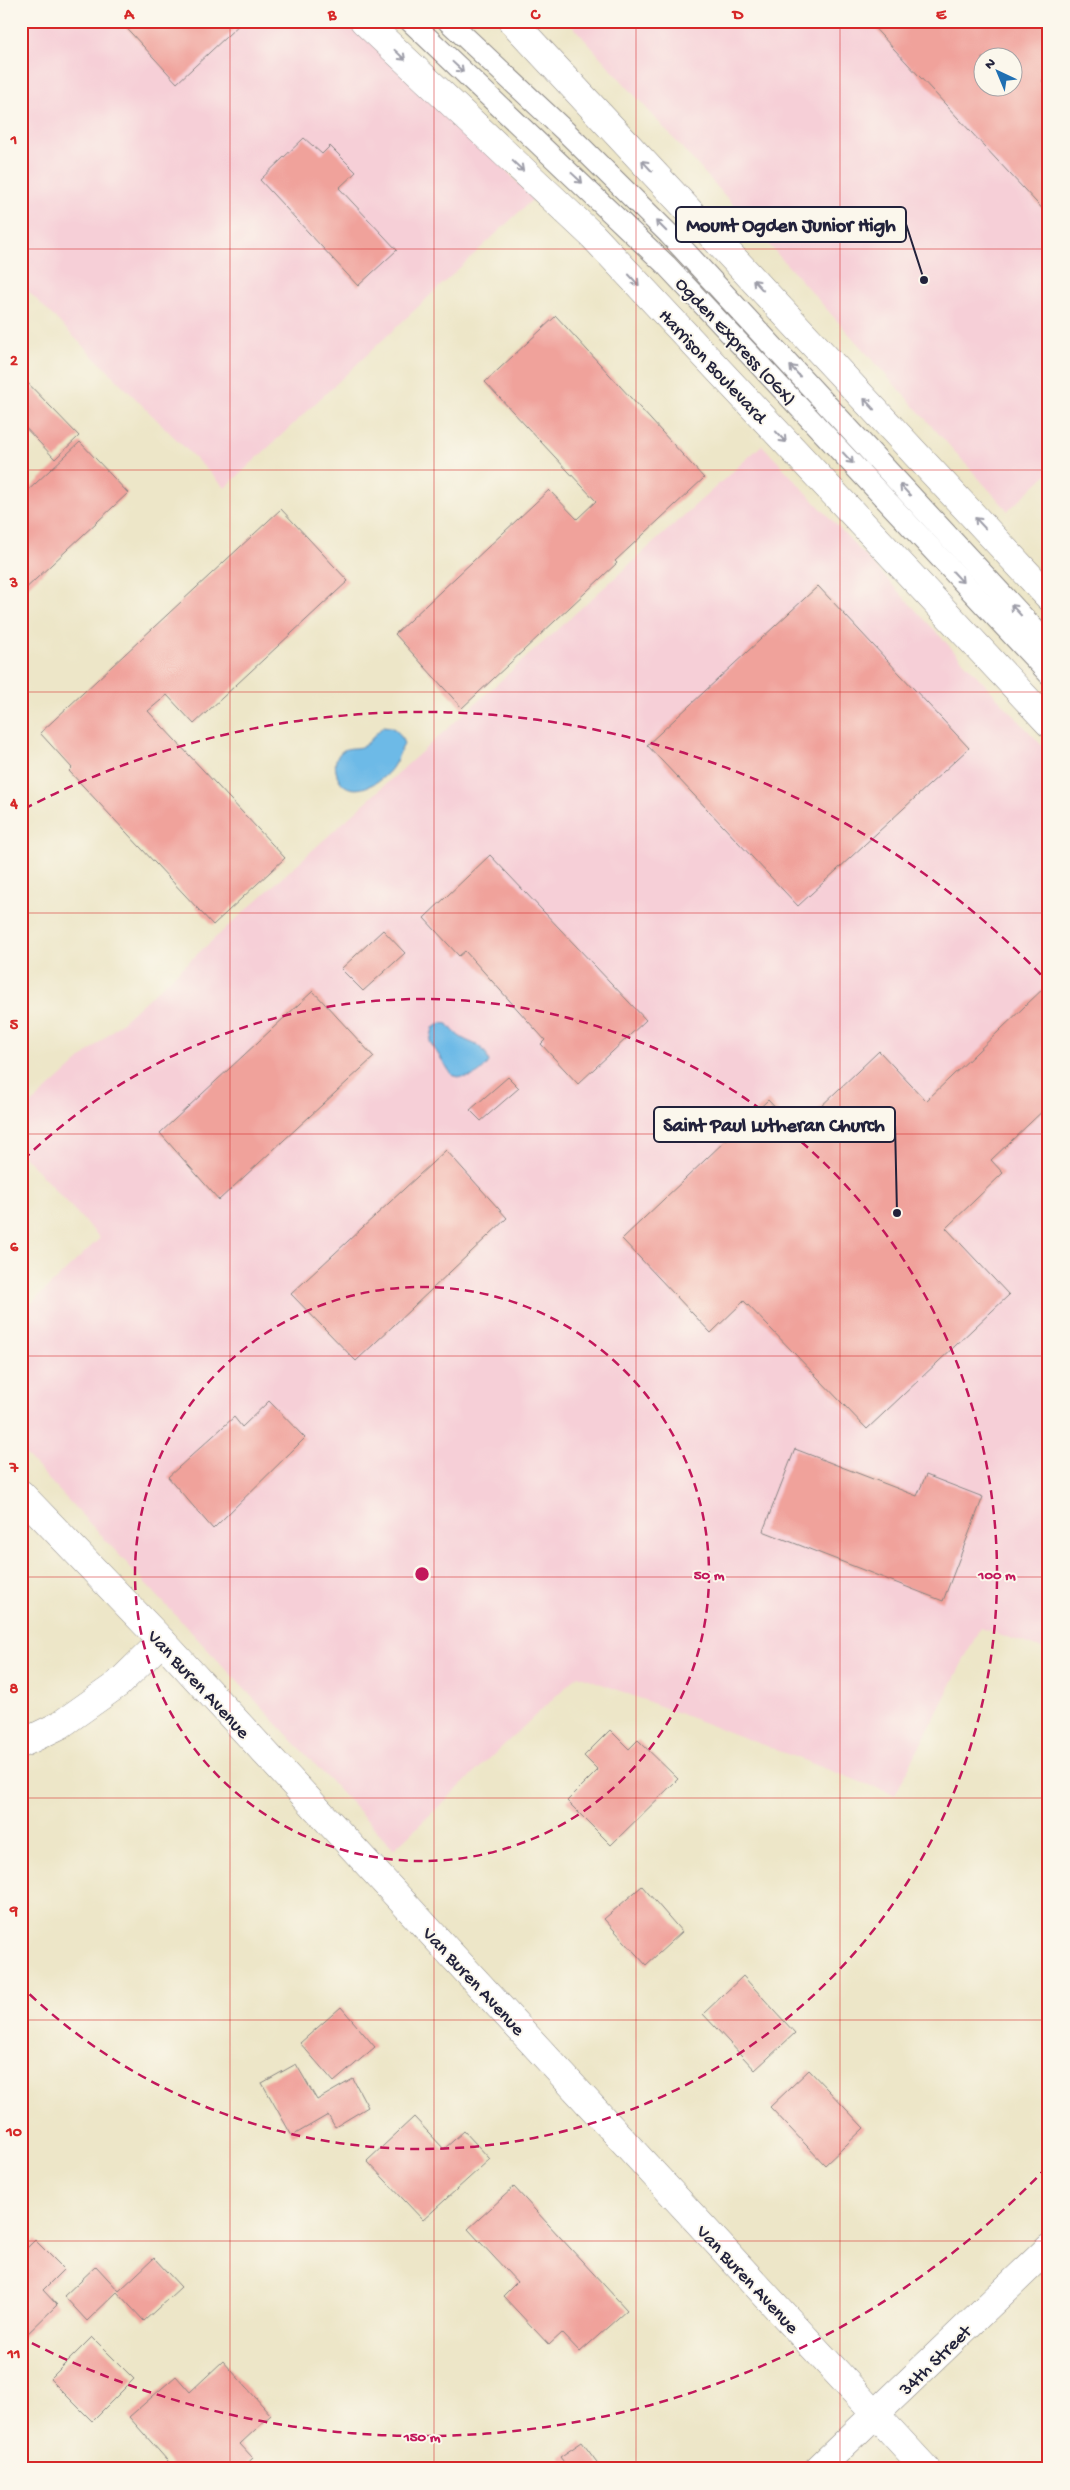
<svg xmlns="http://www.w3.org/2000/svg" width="1070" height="2490" font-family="'Gochi Hand',sans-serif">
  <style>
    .built { fill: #f6cfd7; fill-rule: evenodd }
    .water { fill: #6dbae7; stroke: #486e91 }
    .building { fill: #f0a29b; fill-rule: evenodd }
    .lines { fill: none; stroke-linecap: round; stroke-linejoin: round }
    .service-casing { stroke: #888482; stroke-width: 23 }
    .minor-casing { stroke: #888482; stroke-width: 29 }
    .primary-casing { stroke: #888482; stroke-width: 29 }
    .service { stroke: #fff; stroke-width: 21 }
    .minor { stroke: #fff; stroke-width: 28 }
    .primary { stroke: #fff; stroke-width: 28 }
    .oneway { stroke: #9c9ca7 }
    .grid { fill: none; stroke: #d62828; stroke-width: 1; stroke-opacity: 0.55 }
    .ring { fill: none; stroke: #c2185b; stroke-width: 2.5; stroke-dasharray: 9 6 }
    .labels { text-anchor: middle; stroke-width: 4; stroke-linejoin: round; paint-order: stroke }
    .street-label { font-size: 19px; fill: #22223b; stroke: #fbf7ec }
    .centre { fill: #c2185b; stroke: #fbf7ec; stroke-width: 2.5 }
    .ring-label { font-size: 15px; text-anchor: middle; font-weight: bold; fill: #c2185b; stroke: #fbf7ec; stroke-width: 4; stroke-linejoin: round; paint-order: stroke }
    .leader { fill: none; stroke: #22223b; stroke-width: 2 }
    .callout-dot { fill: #22223b; stroke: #fbf7ec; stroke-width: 2 }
    .callout { fill: #fbf7ec; stroke: #22223b; stroke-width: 2 }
    .callout-label { font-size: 20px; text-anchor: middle; font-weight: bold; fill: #22223b }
    .neatline { fill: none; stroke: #d62828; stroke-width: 2 }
    .grid-label { font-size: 16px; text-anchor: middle; font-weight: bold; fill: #d62828 }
  </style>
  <rect width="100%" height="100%" fill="#fbf7ec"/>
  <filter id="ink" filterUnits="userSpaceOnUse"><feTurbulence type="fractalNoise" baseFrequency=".02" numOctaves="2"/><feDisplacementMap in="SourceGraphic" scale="10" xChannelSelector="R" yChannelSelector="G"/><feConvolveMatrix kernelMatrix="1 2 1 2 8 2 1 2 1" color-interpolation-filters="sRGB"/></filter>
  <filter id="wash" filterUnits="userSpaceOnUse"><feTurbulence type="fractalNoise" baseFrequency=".0096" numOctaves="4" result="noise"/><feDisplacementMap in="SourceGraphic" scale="20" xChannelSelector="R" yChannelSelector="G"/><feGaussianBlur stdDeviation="1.12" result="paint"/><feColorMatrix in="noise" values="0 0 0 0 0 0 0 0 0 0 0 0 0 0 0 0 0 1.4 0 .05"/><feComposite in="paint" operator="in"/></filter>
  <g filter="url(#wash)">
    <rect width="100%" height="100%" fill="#ede6c8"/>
    <g class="built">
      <polygon points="21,21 368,21 533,199 225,488 21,284"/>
      <path d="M568 21H1049V472L1008 511ZM982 58H1012V88H982Z"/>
      <polygon points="762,445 1049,753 1049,1651 980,1628 895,1795 578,1675 394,1849 21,1450 21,1313 100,1238 21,1153 21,1113"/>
    </g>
    <g class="water">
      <path d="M384 726C396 727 400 733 404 744 400 751 397 761 392 768 378 787 343 802 336 771 335 765 335 760 338 756 345 744 356 751 365 745 371 741 376 732 384 726Z"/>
      <path d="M441 1023 448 1024C451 1028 455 1033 459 1036 473 1046 483 1042 489 1062 480 1075 469 1081 452 1075L430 1042 433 1028Z"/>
    </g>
    <g id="blocks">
      <g class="building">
        <polygon points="120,21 243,21 177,83"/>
        <path d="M868 21H1049V74L1042 81 1049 87V216ZM982 58H1012V88H982Z"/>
        <polygon points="304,138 322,154 330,146 356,172 339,188 397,250 358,286 260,180"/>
        <polygon points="556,316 704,478 615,561 617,563 462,708 395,634 549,490 577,519 596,501 485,382"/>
        <polygon points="21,376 79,436 55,459 21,423"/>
        <polygon points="80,442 128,493 21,593 21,497"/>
        <polygon points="281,509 348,581 194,724 167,695 148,711 285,858 213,925 69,771 72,768 40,733"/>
        <polygon points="818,586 969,748 798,906 647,745"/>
        <polygon points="490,855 646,1020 578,1084 541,1044 545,1040 465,951 459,956 424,918"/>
        <polygon points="383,930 405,953 363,991 341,969"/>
        <polygon points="1049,983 1049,1105 991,1160 1003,1173 946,1228 1009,1295 867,1429 744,1301 711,1333 622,1239 768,1100 796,1130 879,1051 926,1101"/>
        <polygon points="313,991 374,1057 219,1200 160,1133"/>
        <polygon points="508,1077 519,1088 481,1121 470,1110"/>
        <polygon points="446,1150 507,1218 356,1361 291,1294"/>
        <polygon points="269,1401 305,1438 213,1529 168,1477 234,1417 242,1427"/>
        <polygon points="795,1449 917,1496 926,1475 983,1497 943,1601 763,1531"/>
        <polygon points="610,1730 629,1749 638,1740 678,1779 611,1845 567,1801 598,1770 584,1756"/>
        <polygon points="642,1886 682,1932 646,1965 604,1919"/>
        <polygon points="743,1976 795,2033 755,2070 703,2014"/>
        <polygon points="341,2007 375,2047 334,2082 300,2043"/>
        <polygon points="296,2064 317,2100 353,2079 368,2107 335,2127 328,2115 292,2136 262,2083"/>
        <polygon points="809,2070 864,2128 825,2165 770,2107"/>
        <polygon points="414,2117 444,2149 464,2131 490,2159 423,2220 367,2161"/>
        <polygon points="514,2187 627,2310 580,2352 562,2333 549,2345 503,2296 517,2282 468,2229"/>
        <polygon points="35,2240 64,2269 43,2290 57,2305 21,2340 21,2254"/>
        <polygon points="154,2258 181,2287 144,2321 117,2292 87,2321 64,2296 96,2266 119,2291"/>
        <polygon points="92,2337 134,2379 92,2421 50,2379"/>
        <polygon points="223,2361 271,2415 240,2444 253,2458 241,2469 175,2469 129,2417 176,2376 190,2392"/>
        <polygon points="582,2442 602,2469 569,2469 560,2457"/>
      </g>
    </g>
  </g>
  <g filter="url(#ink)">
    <use href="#blocks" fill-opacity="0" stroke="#888482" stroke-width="1"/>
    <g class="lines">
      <g class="service-casing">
        <g id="service">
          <polyline points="410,21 666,265 1049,674"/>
          <polyline points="448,21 566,132 669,234 1049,645"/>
        </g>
      </g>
      <g class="minor-casing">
        <g id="minor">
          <polyline points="21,1494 162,1641 926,2469"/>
          <polyline points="21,1744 60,1725 118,1684 162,1641"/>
          <polyline points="818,2469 1049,2248"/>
        </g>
      </g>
      <g class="primary-casing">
        <g id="primary">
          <polyline points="364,21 593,236 1049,723"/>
          <polyline points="512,21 1049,597"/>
        </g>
      </g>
      <use href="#service" class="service"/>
      <use href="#minor" class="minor"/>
      <use href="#primary" class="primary"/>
    </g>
    <defs><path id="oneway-shaft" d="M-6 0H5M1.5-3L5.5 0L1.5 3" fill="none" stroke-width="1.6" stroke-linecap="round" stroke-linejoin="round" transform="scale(1.25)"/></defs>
    <g class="oneway">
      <use href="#oneway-shaft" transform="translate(400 55) rotate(43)"/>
      <use href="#oneway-shaft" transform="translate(458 67) rotate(43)"/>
      <use href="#oneway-shaft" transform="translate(518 166) rotate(43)"/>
      <use href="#oneway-shaft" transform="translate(647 166) rotate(-133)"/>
      <use href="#oneway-shaft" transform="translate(577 178) rotate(43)"/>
      <use href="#oneway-shaft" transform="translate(661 226) rotate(-135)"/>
      <use href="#oneway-shaft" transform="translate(634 280) rotate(47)"/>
      <use href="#oneway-shaft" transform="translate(758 285) rotate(-133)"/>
      <use href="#oneway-shaft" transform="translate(795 371) rotate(-133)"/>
      <use href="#oneway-shaft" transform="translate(869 404) rotate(-133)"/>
      <use href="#oneway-shaft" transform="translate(781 437) rotate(47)"/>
      <use href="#oneway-shaft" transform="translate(848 458) rotate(47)"/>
      <use href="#oneway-shaft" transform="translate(905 490) rotate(-133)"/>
      <use href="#oneway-shaft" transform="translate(980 523) rotate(-133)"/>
      <use href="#oneway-shaft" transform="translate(958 577) rotate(47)"/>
      <use href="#oneway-shaft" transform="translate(1016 610) rotate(-133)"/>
    </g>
  </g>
  <path class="grid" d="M230 21V2469M434 21V2469M636 21V2469M840 21V2469M21 249H1049M21 470H1049M21 692H1049M21 913H1049M21 1134H1049M21 1356H1049M21 1577H1049M21 1798H1049M21 2020H1049M21 2241H1049"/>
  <g class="ring">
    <circle cx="422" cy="1574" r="287"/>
    <path d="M23 1160A575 575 0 1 1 23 1988"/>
    <path d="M1047 2167A862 862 0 0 1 24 2339M24 809A862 862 0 0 1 1047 981"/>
  </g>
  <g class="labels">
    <g class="street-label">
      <text transform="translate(737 340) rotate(47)" y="7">Ogden Express (OGX)</text>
      <text transform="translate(714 365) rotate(47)" y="7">Harrison Boulevard</text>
      <text transform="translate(200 1683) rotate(47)" y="7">Van Buren Avenue</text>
      <text transform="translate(475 1980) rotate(47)" y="7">Van Buren Avenue</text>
      <text transform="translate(749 2278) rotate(47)" y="7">Van Buren Avenue</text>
      <text transform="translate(934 2359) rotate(-44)" y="7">34th Street</text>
    </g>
  </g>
  <circle cx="422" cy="1574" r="8" class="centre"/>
  <g class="ring-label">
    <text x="709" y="1579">50 m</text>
    <text x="997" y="1579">100 m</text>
    <text x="422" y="2441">150 m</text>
  </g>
  <path class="leader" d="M924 280L906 224M897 1213L895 1124"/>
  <g class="callout-dot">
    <circle cx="924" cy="280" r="5"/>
    <circle cx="897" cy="1213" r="5"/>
  </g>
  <g class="callout">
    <rect x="676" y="207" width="230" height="35" rx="5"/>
    <rect x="654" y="1107" width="241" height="35" rx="5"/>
  </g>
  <g class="callout-label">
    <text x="791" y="231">Mount Ogden Junior High</text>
    <text x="774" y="1131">Saint Paul Lutheran Church</text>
  </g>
  <rect width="1070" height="2490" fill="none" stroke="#fbf7ec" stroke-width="55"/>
  <g transform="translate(998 72) rotate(316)"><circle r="24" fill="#fbf7ec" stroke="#a4a2a5"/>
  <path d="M0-4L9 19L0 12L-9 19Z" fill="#1f6fb2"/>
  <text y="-8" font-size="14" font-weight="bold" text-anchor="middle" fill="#22223b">N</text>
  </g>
  <rect x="28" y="28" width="1014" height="2434" class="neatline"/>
  <g class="grid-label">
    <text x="129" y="19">A</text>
    <text x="332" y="19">B</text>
    <text x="535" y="19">C</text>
    <text x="738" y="19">D</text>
    <text x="941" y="19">E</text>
    <text x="14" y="144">1</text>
    <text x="14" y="365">2</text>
    <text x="14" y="587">3</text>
    <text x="14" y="808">4</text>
    <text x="14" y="1029">5</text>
    <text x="14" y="1251">6</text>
    <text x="14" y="1472">7</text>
    <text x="14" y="1693">8</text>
    <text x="14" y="1915">9</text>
    <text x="14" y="2136">10</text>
    <text x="14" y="2358">11</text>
  </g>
</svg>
